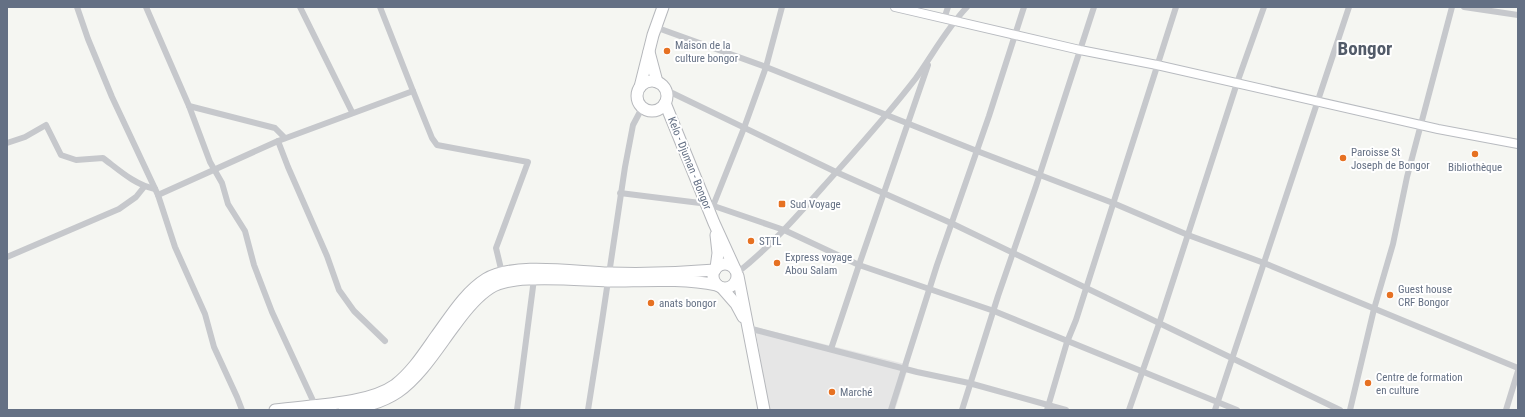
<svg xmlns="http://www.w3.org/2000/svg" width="1525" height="417" font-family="'Roboto Condensed',sans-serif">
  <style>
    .built { fill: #e6e6e6 }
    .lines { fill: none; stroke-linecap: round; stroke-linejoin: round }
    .secondary-casing { stroke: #b8bbc0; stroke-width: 10 }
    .highway-casing { stroke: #b6b8bc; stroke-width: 13 }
    .street { stroke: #c6c8cc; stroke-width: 6 }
    .secondary { stroke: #fff; stroke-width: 8 }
    .highway { stroke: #fff; stroke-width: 11 }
    .poi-dot { fill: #e67122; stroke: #fff; stroke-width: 1.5 }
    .labels { text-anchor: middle; stroke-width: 4; stroke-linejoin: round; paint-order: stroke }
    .poi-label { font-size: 11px; fill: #647084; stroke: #fff; text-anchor: start }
    .street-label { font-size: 11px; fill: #647084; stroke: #fff }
    .town-label { font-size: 19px; font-weight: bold; fill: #525b69; stroke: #fff }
  </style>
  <rect width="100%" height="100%" fill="#f5f6f2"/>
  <polygon class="built" points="755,327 909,365 895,410 769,410"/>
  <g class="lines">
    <g class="secondary-casing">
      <polyline id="secondary" points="895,7 1080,50 1157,65 1438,129 1518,144"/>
    </g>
    <g class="highway-casing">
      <g id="highway">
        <polyline points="649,52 657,82"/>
        <circle cx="652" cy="96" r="15"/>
        <polyline points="640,87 653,35 663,7"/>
        <polyline points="665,103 714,223 735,269"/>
        <polyline points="716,235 718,253 716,268"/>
        <circle cx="725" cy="276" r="12"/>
        <polyline points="738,276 764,410"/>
        <polyline points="722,288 736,304 743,317"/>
        <path d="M275 410C309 405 367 405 395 385 412 372 424 353 436 336 450 317 465 292 486 279 514 262 575 272 609 273 644 274 680 273 715 270"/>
        <path d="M344 410C363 407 382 403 398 392 421 376 439 346 455 325 465 311 476 297 490 288 498 283 508 281 516 280 546 277 578 280 608 281 644 281 681 278 717 285"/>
      </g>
    </g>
    <g class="street">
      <polyline points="77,7 88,39 112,97 158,195 175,247 205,314 214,347 237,397 242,410"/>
      <polyline points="146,7 189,106 210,162 222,183 228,204 245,231 254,265 272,312 315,405"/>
      <polyline points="300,7 352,112"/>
      <polyline points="380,7 413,91 432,138 437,145 528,162 496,248 502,273"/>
      <polyline points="1464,7 1518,15"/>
      <polyline points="944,19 948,7"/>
      <polyline points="655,27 766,67 977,151 1113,203 1188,235 1264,263 1518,368"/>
      <polyline points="666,90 836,172 951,223 1340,410"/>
      <polyline points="189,106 275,128 285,138"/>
      <polyline points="278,141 288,167 327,256 339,290 354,311 385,341"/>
      <path d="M7 143 25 137 46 125 61 155 76 160 103 158C119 170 135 185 155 189"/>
      <polyline points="620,193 708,204 784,230 859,265 994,311 1237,410"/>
      <polyline points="158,195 278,141 413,91"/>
      <polyline points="713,206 744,128 766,67 782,7"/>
      <polyline points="7,257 119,209 136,197 144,187"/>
      <path d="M737 273C769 248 796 217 823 187 855 151 887 116 916 78 933 54 947 28 967 7"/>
      <polyline points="748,328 917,372 969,383 1066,410"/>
      <polyline points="831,349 859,265 928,65"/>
      <polyline points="517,410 534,279"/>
      <polyline points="588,410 602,321 625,167 633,125 642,108"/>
      <polyline points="891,410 937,265 989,116 1024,7"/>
      <polyline points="962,410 998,296 1036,186 1094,7"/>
      <polyline points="1047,410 1067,342 1076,320 1176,7"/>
      <polyline points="1129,410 1159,324 1237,83 1264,7"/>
      <polyline points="1215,410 1349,7"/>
      <polyline points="1350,410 1374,309 1393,244 1407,177 1452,7"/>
      <polyline points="1506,410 1518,371"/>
    </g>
    <use href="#secondary" class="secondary"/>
    <use href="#highway" class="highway"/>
  </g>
  <g class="poi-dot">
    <circle cx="667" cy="51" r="4"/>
    <circle cx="1475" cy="154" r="4"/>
    <circle cx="1343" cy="158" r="4"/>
    <rect x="778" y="200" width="8" height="8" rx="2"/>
    <circle cx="751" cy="241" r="4"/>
    <circle cx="777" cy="263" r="4"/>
    <circle cx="1390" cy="295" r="4"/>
    <circle cx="651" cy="303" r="4"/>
    <circle cx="1368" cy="383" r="4"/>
    <circle cx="832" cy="392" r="4"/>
  </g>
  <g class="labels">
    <g class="poi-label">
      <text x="675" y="49">Maison de la<tspan x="675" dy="13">culture bongor</tspan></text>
      <text x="1351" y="156">Paroisse St<tspan x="1351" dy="13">Joseph de Bongor</tspan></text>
      <text x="1475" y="171" text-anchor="middle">Bibliothèque</text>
      <text x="790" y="208">Sud Voyage</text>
      <text x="759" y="245">STTL</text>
      <text x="785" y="261">Express voyage<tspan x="785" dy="13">Abou Salam</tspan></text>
      <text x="1398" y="293">Guest house<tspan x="1398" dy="13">CRF Bongor</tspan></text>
      <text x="659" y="307">anats bongor</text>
      <text x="1376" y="381">Centre de formation<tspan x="1376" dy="13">en culture</tspan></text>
      <text x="840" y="396">Marché</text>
    </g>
    <g class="street-label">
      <text transform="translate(690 163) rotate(68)" y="4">Kelo - Djuman - Bongor</text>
    </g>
    <g class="town-label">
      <text x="1365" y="55">Bongor</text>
    </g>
  </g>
  <rect width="1525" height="417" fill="none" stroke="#647084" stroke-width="16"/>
</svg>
